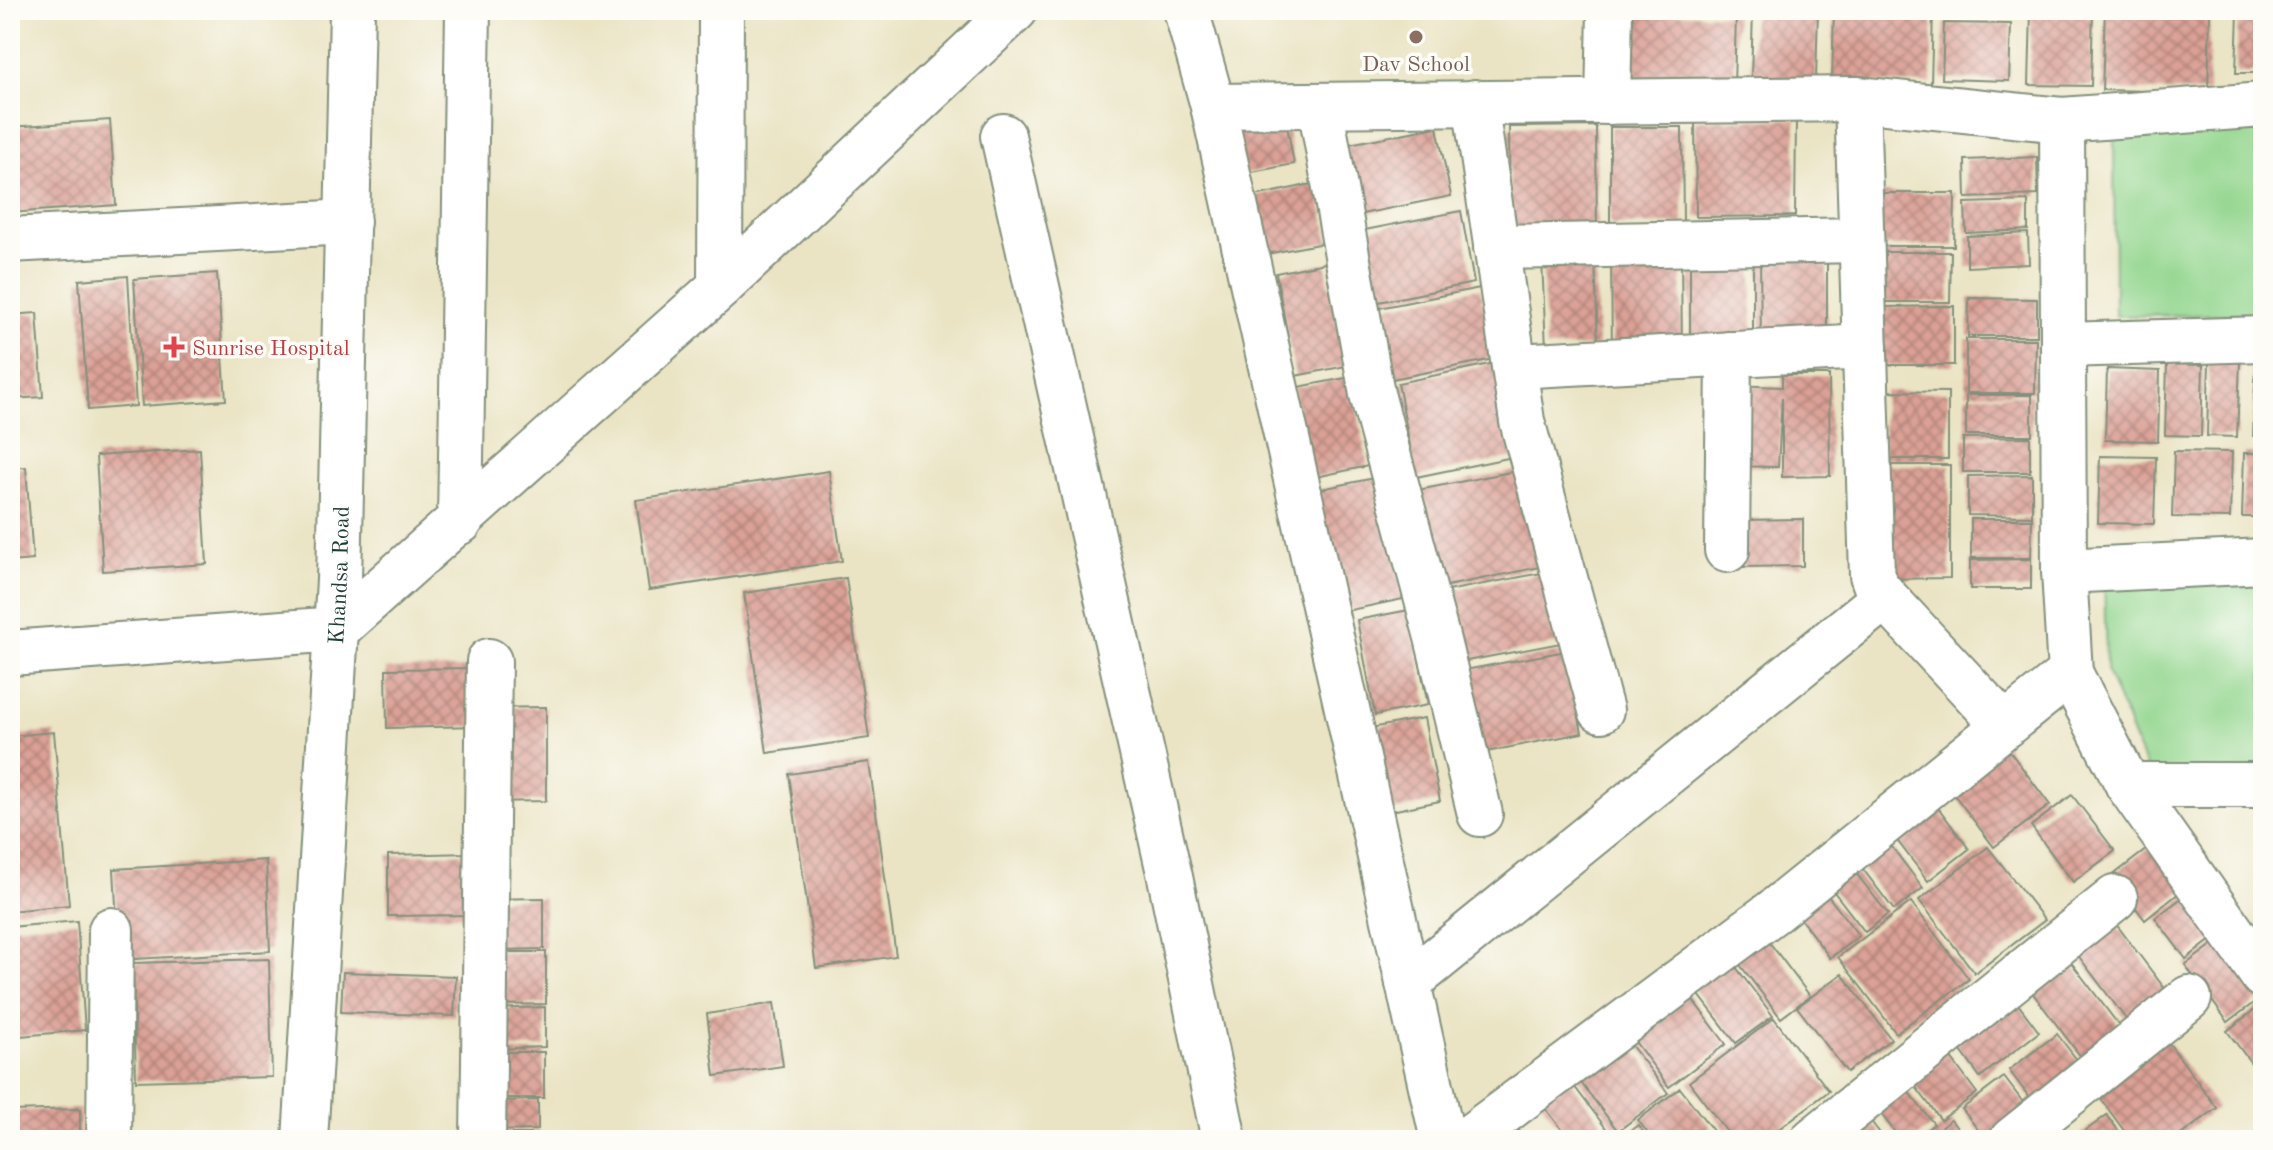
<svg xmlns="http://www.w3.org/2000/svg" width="2273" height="1150" font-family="'Old Standard TT',serif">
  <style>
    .green { fill: #92d58d; stroke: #588960; stroke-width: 2 }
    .building { fill: url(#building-cross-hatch) }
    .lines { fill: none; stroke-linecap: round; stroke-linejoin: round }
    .minor-casing { stroke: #84907c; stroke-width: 48 }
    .minor { stroke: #fff; stroke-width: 44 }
    .education-dot { fill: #8d6e63; stroke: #fdfcf7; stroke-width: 3 }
    .health-dot { fill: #e0444e; stroke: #fdfcf7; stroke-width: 3 }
    .labels { text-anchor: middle; stroke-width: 7; stroke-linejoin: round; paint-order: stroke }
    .education-label { font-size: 22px; fill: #785e54; stroke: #fdfcf7 }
    .health-label { font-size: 22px; fill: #be3a42; stroke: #fdfcf7; text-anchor: start }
    .street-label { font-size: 22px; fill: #1f3d34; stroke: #fdfcf7 }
  </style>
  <defs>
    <pattern id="building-cross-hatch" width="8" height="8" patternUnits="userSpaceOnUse" patternTransform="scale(2)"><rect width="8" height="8" fill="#dba096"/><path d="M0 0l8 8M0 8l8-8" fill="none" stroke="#b1847b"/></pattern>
  </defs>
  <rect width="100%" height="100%" fill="#fdfcf7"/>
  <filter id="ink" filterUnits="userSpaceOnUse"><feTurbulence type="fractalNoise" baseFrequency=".0125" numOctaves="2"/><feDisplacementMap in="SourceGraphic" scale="16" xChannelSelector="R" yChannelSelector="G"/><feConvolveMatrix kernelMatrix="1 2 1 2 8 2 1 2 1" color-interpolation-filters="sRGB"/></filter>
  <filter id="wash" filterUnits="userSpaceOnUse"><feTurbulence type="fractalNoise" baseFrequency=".006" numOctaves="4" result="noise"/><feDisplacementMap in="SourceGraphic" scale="32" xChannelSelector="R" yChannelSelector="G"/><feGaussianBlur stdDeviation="1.8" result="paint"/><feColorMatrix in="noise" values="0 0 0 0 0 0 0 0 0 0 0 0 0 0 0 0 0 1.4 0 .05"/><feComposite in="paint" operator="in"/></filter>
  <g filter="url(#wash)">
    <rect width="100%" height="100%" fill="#eae4c4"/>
    <g class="green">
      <polygon points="2263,126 2263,314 2115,316 2114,128"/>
      <polygon points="2104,570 2263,571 2263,773 2148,772 2106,669"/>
    </g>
    <g id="blocks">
      <g class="building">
        <polygon points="1753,10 1818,10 1816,80 1751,79"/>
        <polygon points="1834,10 1933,11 1931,84 1832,82"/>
        <polygon points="2031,10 2093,10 2091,86 2029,85"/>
        <polygon points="2105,10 2210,13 2208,92 2102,90"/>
        <polygon points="2238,11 2263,11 2263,73 2236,73"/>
        <polygon points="1626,12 1736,15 1734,86 1624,84"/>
        <polygon points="1944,23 2011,24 2009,81 1942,79"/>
        <polygon points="1796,119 1795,216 1696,217 1695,120"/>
        <polygon points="110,120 116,205 10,213 10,127"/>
        <polygon points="1286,120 1294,164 1236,175 1228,132"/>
        <polygon points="1596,126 1597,236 1510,237 1509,127"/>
        <polygon points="1437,127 1451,196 1357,215 1344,145"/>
        <polygon points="1610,127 1682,127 1683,224 1610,225"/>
        <polygon points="2037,157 2038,195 1966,198 1965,160"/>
        <polygon points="1317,183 1329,242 1266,254 1255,196"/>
        <polygon points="1878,193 1955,193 1954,246 1878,246"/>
        <polygon points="2028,201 2028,230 1966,233 1965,203"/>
        <polygon points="1461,211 1474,283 1374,303 1360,231"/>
        <polygon points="2028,233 2029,264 1967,267 1967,236"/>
        <polygon points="1827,252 1827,348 1761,348 1760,253"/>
        <polygon points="1877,252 1951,252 1950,302 1877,302"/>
        <polygon points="1611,253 1681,253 1682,352 1612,353"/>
        <polygon points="1753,254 1753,351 1690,351 1690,255"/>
        <polygon points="1595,257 1598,346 1546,348 1542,260"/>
        <polygon points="1325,263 1346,366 1295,376 1276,273"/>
        <polygon points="217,273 226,400 142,406 134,279"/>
        <polygon points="128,276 136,406 88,410 79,280"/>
        <polygon points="1480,288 1494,359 1387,380 1374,309"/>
        <polygon points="1969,298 2037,299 2037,336 1968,336"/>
        <polygon points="1954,306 1954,365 1880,365 1881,307"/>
        <polygon points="37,313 43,397 10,399 10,315"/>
        <polygon points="1966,339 2036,339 2035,393 1966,393"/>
        <polygon points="2256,357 2263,357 2263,436 2253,436"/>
        <polygon points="2209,361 2240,362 2237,437 2207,436"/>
        <polygon points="1495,363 1513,457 1416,477 1398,383"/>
        <polygon points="2167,364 2203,365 2201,436 2165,435"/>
        <polygon points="2107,369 2160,371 2158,441 2105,440"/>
        <polygon points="1782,375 1829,375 1830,476 1782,477 1782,397 1778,467 1730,466 1733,385 1782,387"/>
        <polygon points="1351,377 1368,466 1311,478 1293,388"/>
        <polygon points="1884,391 1948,392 1948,459 1883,459"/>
        <rect x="1966" y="395" width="66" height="40"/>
        <polygon points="2030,437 2030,472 1963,472 1963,438"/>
        <polygon points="200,449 207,564 103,571 96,456"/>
        <polygon points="2174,451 2232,452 2230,518 2172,517"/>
        <polygon points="2244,453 2263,453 2263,517 2242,517"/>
        <polygon points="2100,456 2156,457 2154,524 2098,523"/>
        <polygon points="1881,465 1950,465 1950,578 1881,579"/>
        <polygon points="26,467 33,560 10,562 10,468"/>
        <polygon points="1521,470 1540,567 1437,588 1418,490"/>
        <polygon points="829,471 842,561 649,590 636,500"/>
        <polygon points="2032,475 2032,516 1968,515 1968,476"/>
        <polygon points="1379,477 1403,599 1336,613 1312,491"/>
        <polygon points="1803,519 1803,566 1742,567 1742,520"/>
        <polygon points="1971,519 2032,519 2031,558 1971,558"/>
        <polygon points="2031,559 2031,589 1970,589 1970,560"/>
        <polygon points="1552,571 1566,642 1461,662 1447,591"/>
        <polygon points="846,578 869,738 767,753 744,593"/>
        <polygon points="1409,610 1428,705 1375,715 1357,620"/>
        <polygon points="1566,651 1582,733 1481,753 1465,670"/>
        <polygon points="479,668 480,726 387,728 386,669"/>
        <polygon points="546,707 546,801 492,802 491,708"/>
        <polygon points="1424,718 1440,801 1386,812 1371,728"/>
        <polygon points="54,732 69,905 10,911 10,736"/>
        <polygon points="2005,745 2050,805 1994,847 1949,788"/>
        <polygon points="869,762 896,956 816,968 789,774"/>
        <polygon points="1928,794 1969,849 1928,881 1886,826"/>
        <polygon points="2072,795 2115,851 2073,882 2031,826"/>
        <polygon points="1879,830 1923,888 1894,910 1850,852"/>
        <polygon points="2151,846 2184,889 2145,920 2112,876"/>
        <polygon points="1988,847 2045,920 1975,973 1919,900"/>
        <polygon points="471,853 472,915 388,916 388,855"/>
        <polygon points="266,860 270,951 119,960 114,869"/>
        <polygon points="1851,867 1888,914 1865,932 1828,884"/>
        <polygon points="2191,891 2221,932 2186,959 2155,918"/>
        <polygon points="1825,892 1859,936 1830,958 1796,913"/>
        <polygon points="544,898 544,949 493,950 492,899"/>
        <polygon points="1911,902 1969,979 1896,1033 1838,957"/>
        <polygon points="2113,920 2171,997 2132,1027 2074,950"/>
        <polygon points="77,921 85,1030 10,1037 10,927"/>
        <polygon points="1757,926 1810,996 1781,1018 1727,948"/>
        <polygon points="2223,937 2263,996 2228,1022 2185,965"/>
        <polygon points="1723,950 1773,1016 1736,1043 1686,978"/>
        <polygon points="497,952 546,952 546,1004 497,1005"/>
        <polygon points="2067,957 2124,1032 2085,1062 2028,987"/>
        <polygon points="269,959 272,1077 136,1081 133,963"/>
        <polygon points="343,972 456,976 454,1016 341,1012"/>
        <polygon points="1842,974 1891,1039 1847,1072 1797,1007"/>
        <polygon points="1680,983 1726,1044 1669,1087 1624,1027"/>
        <polygon points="2012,996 2039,1032 1980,1077 1953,1040"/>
        <polygon points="774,1003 783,1066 715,1076 707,1014"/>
        <polygon points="2263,1003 2263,1079 2227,1031"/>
        <polygon points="545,1007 545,1047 492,1049 492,1009"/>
        <polygon points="1774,1018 1829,1091 1764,1140 1733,1140 1689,1082"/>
        <polygon points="1618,1028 1668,1093 1618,1131 1568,1066"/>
        <polygon points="2160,1031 2217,1108 2174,1140 2131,1140 2089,1083"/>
        <polygon points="2057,1034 2081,1065 2033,1102 2009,1070"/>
        <polygon points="1945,1050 1977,1093 1941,1120 1909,1078"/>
        <rect x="488" y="1052" width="56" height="46"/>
        <polygon points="1562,1070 1611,1135 1605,1140 1570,1140 1533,1092"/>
        <polygon points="2004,1077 2029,1110 1991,1140 1986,1140 1962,1109"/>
        <polygon points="1680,1088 1720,1140 1653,1140 1638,1120"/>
        <polygon points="1906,1089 1934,1124 1913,1140 1901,1140 1878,1110"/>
        <polygon points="538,1100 538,1130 486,1131 486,1101"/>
        <polygon points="80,1109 80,1140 10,1140 10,1111"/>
        <polygon points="2107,1115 2125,1140 2073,1140"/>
        <polygon points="1867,1116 1885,1140 1846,1140"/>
        <polygon points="1951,1120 1966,1140 1924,1140"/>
        <polygon points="1638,1125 1649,1140 1619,1140"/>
        <polygon points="1517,1128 1526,1140 1501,1140"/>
        <polygon points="485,1134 538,1134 539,1140 485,1140"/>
      </g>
    </g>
  </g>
  <g filter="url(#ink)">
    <use href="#blocks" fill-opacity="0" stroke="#84907c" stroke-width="2"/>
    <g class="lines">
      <g class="minor-casing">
        <g id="minor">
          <polyline points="1186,10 1213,106 1443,1140"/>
          <polyline points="1857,99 1872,575 1876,586 1885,597 2004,725"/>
          <polyline points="1475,102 1522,421 1601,710"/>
          <polyline points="1608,102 1610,10"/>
          <polyline points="1320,105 1372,394 1437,637 1480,814"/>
          <polyline points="1213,106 1857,99 2062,120 2263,105"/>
          <polyline points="2062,120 2064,571 2070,673 2128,785 2263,976"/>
          <polyline points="1003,136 1170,877 1224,1140"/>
          <polyline points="10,240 348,222"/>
          <polyline points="1496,247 1861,240"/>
          <polyline points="720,287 721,10"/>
          <polyline points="2064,345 2263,339"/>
          <polyline points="1514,366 1865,347"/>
          <polyline points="460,522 468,10"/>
          <polyline points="1727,550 1729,354"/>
          <polyline points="2064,571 2263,561"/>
          <polyline points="10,653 337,629 720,287 1015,10"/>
          <polyline points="2128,785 2263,785"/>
          <polyline points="1408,983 1885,597"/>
          <polyline points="109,1140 111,930"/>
          <path id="s1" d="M305 1140 339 580 352 10"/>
          <polyline points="483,1140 489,661"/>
          <polyline points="1466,1140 1773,912 2070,673"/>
          <polyline points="1813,1140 2115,898"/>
          <polyline points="2012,1140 2189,998"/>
        </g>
      </g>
      <use href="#minor" class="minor"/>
    </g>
  </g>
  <circle class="education-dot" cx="1416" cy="37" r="8"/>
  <path class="health-dot" d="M170 335h8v8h8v8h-8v8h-8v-8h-8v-8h8z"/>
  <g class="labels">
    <g class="education-label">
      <text x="1416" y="71">Dav School</text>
    </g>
    <g class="health-label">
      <text x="192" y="355">Sunrise Hospital</text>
    </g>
    <g class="street-label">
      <text dy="8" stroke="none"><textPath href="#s1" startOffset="566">Khandsa Road</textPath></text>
    </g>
  </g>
  <rect width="2273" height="1150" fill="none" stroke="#fdfcf7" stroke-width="40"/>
</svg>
